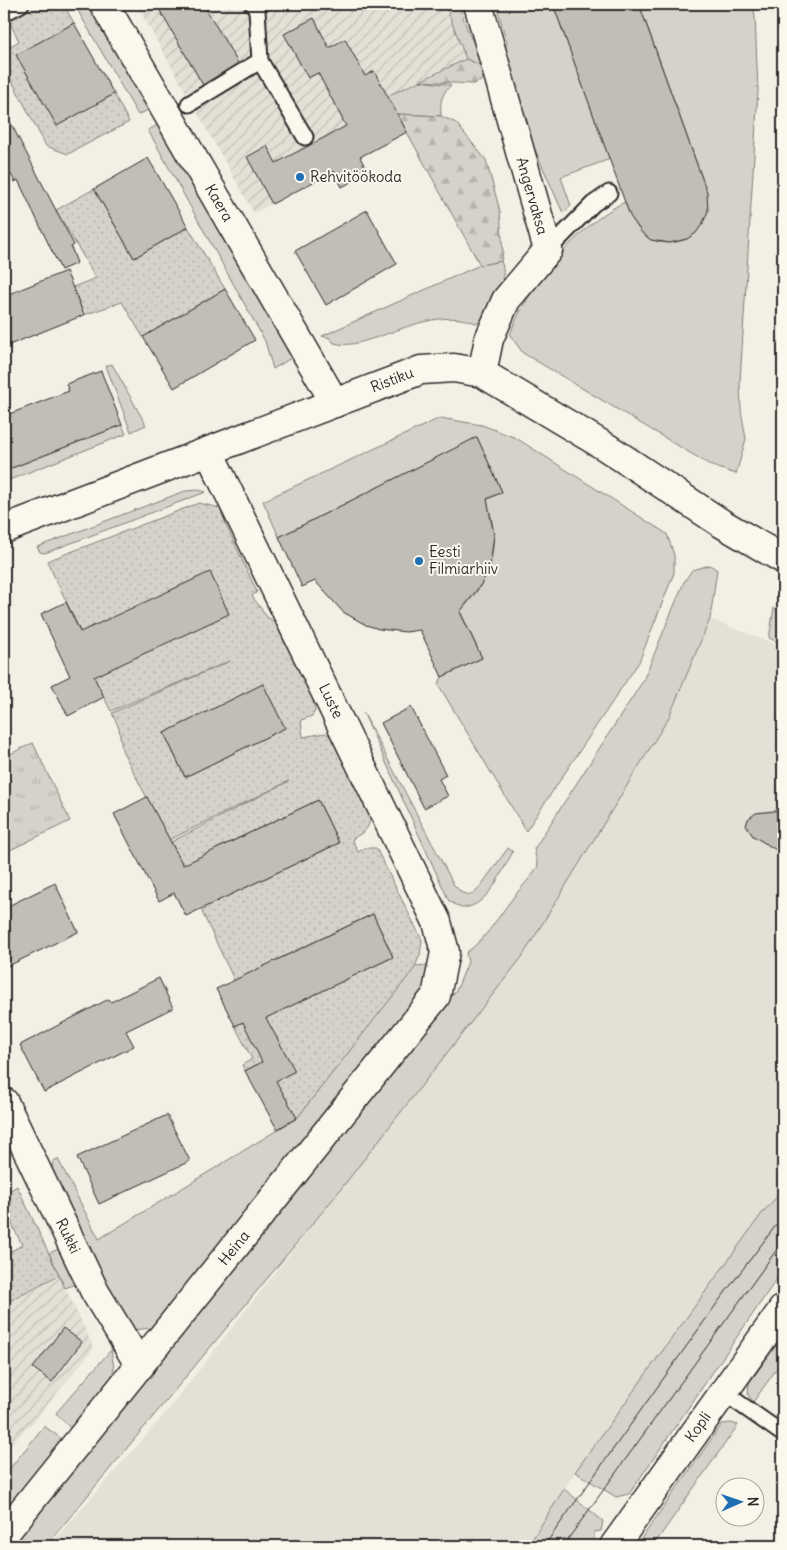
<svg xmlns="http://www.w3.org/2000/svg" width="787" height="1550" font-family="Delius,sans-serif">
  <style>
    .built { fill: #e4e0d6 }
    .industrial { fill: url(#industrial-furrows) }
    .grass { fill: #d5d2c9; stroke: #807e7a }
    .forest { fill: url(#forest-firs); stroke: #807e7a }
    .park { fill: url(#park-tufts); stroke: #807e7a }
    .garden { fill: url(#garden-dots); stroke: #807e7a; fill-rule: evenodd }
    .building { fill: #c0beb6; stroke: #2b2b2b }
    .lines { fill: none; stroke-linecap: round; stroke-linejoin: round }
    .lane-casing { stroke: #2b2b2b; stroke-width: 19 }
    .street-casing { stroke: #2b2b2b; stroke-width: 31 }
    .secondary-casing { stroke: #2b2b2b; stroke-width: 31 }
    .lane { stroke: #fbf7ec; stroke-width: 15 }
    .street { stroke: #fbf7ec; stroke-width: 28 }
    .secondary { stroke: #fbf7ec; stroke-width: 28 }
    .tram { stroke: #2b2b2b; stroke-width: 1 }
    .poi-dot { fill: #1f6fb2; stroke: #fbf7ec; stroke-width: 2 }
    .labels { text-anchor: middle; stroke-width: 4; stroke-linejoin: round; paint-order: stroke }
    .poi-label { font-size: 15px; fill: #2b2b2b; stroke: #fbf7ec; text-anchor: start }
    .street-label { font-size: 15px; fill: #2b2b2b; stroke: #fbf7ec }
  </style>
  <defs>
    <pattern id="industrial-furrows" width="10" height="10" patternUnits="userSpaceOnUse" patternTransform="scale(1.25)"><rect width="10" height="10" fill="#e4e0d6"/><path d="M-1 1l2-2M0 10L10 0M9 11l2-2" fill="none" stroke="#c4c0b8"/></pattern>
    <pattern id="forest-firs" width="22" height="20" patternUnits="userSpaceOnUse" patternTransform="scale(1.25)"><rect width="22" height="20" fill="#d5d2c9"/><path d="M5 1l3.5 6h-7zM16 11l3.5 6h-7z" fill="#b7b4ad"/></pattern>
    <pattern id="park-tufts" width="24" height="20" patternUnits="userSpaceOnUse" patternTransform="scale(1.25)"><rect width="24" height="20" fill="#d5d2c9"/><path d="M3 7l-1-3M5 7V3M7 7l1-3M15 17l-1-3M17 17v-4M19 17l1-3" fill="none" stroke="#b7b4ad"/></pattern>
    <pattern id="garden-dots" width="8" height="8" patternUnits="userSpaceOnUse" patternTransform="scale(1.25)"><rect width="8" height="8" fill="#d5d2c9"/><path d="M2 2h.1M6 6h.1" fill="none" stroke="#b7b4ad" stroke-width="1.8" stroke-linecap="round"/></pattern>
  </defs>
  <rect width="100%" height="100%" fill="#f3efe4"/>
  <filter id="ink" filterUnits="userSpaceOnUse"><feTurbulence type="fractalNoise" baseFrequency=".02" numOctaves="2"/><feDisplacementMap in="SourceGraphic" scale="10" xChannelSelector="R" yChannelSelector="G"/><feConvolveMatrix kernelMatrix="1 2 1 2 8 2 1 2 1" color-interpolation-filters="sRGB"/></filter>
  <g filter="url(#ink)">
    <polygon class="built" points="710,619 783,647 783,1190 763,1212 575,1472 528,1546 49,1546 163,1416 522,957 669,717"/>
    <g class="industrial">
      <polygon points="136,4 445,4 466,59 388,96 407,132 254,213"/>
      <polygon points="59,1275 94,1348 35,1420 4,1451 4,1303"/>
    </g>
    <g class="grass">
      <polygon points="74,4 89,4 150,109 138,115"/>
      <polygon points="445,4 459,4 468,32 487,68 466,59"/>
      <polygon points="496,4 553,4 610,159 561,177 571,206 563,213 520,116 502,55 507,43"/>
      <path d="M639 4H753L755 16 758 91 740 381 741 410 746 439 736 474 712 466 523 353 510 335C525 289 582 221 625 202 636 234 653 251 687 239L707 192Z"/>
      <path d="M420 81 451 85C441 95 440 101 441 116L397 114 387 96Z"/>
      <polygon points="160,124 285,345 291,358 273,369 265,341 148,130"/>
      <path d="M501 261C510 281 490 304 481 322L476 323C442 310 408 327 375 338 361 342 348 347 334 343L330 338 322 336 480 265Z"/>
      <polygon points="112,364 146,425 131,432 106,366"/>
      <path d="M440 418 482 425 516 438 667 534 674 555V573L639 662 526 831 438 684 442 677 482 658 460 611C492 581 502 541 486 500L502 492 477 438 279 537 263 501Z"/>
      <polygon points="122,425 126,434 4,482 4,471"/>
      <polygon points="199,490 206,492 45,553 40,552 37,547 185,491"/>
      <path d="M710 565 717 570 710 619 669 717 522 957 333 1199 46 1546H8L307 1180 457 989 468 962 466 953C486 938 495 922 509 903 518 890 530 880 538 866L534 849 643 681 684 582 692 570Z"/>
      <polygon points="774,608 783,612 783,645 769,638"/>
      <path d="M363 712 454 885 462 893 471 895 477 891 508 848 513 852C501 872 488 908 461 908L449 901Z"/>
      <polygon points="428,965 424,986 408,1011 163,1319 150,1328 134,1330 103,1288 91,1253 52,1169 53,1161 58,1159 99,1239 297,1118 415,966"/>
      <polygon points="783,1190 783,1270 629,1494 616,1497 575,1472 763,1212"/>
      <polygon points="64,1247 80,1283 65,1288 49,1253"/>
      <polygon points="783,1336 783,1360 753,1402 748,1394 749,1383"/>
      <polygon points="111,1350 114,1368 110,1386 74,1432 56,1413"/>
      <polygon points="731,1423 738,1425 653,1546 636,1546 722,1424"/>
      <polygon points="44,1426 63,1440 4,1516 4,1476"/>
      <polygon points="564,1489 603,1521 601,1531 594,1532 594,1541 590,1546 528,1546"/>
    </g>
    <g class="forest">
      <polygon points="466,59 487,68 481,81 473,84 420,81"/>
      <polygon points="397,114 441,116 456,123 486,160 500,211 503,252 501,261 480,265"/>
    </g>
    <polygon class="park" points="33,743 70,821 4,853 4,757"/>
    <g class="garden">
      <polygon points="35,4 63,4 74,23 18,55 58,125 114,94 129,122 68,154 46,146 4,66 4,50 19,41 8,19"/>
      <polygon points="94,189 134,258 188,227 225,289 143,337 122,302 84,315 73,287 96,278 56,210"/>
      <path d="M199 503 220 508 227 527 257 592 252 596 267 617 275 622 313 699 315 711 312 716 301 720 303 737 325 733 333 737 370 816C370 830 362 833 352 839L358 852 365 848H376L422 940 420 955 414 969 297 1118 282 1092H277L261 1062 245 1071 242 1065 252 1059 235 1026 252 1018 202 912 205 909 171 842 289 781 169 840 122 750 119 728 112 713 230 661 111 711 78 647 86 643 47 561ZM263 685 284 728 185 777 164 733ZM318 800 339 843 238 891 218 848ZM373 914 393 957 292 1005 272 962Z"/>
      <polygon points="17,1186 59,1275 4,1303 4,1255 22,1245 4,1208 4,1194"/>
    </g>
    <g class="building">
      <polygon points="156,4 203,4 238,63 203,85"/>
      <polygon points="553,4 639,4 707,192 708,211 703,223 696,233 687,239 670,243 651,240 642,233 630,216"/>
      <polygon points="314,18 329,48 345,39 365,76 374,71 407,132 360,157 368,173 342,187 334,171 272,204 247,157 267,146 276,163 346,126 318,73 308,78 284,34"/>
      <polygon points="74,23 114,94 57,126 16,55"/>
      <polygon points="4,110 74,245 71,247 77,263 61,270 18,180 15,182 4,161"/>
      <polygon points="148,158 188,227 134,258 94,189"/>
      <polygon points="367,210 397,264 326,305 295,251"/>
      <polygon points="66,271 84,315 4,347 4,296"/>
      <polygon points="225,289 255,340 174,388 143,337"/>
      <polygon points="101,371 122,425 4,471 4,416 69,391 66,384"/>
      <polygon points="477,437 502,492 487,499 494,535 490,565 482,583 460,612 482,658 442,677 420,630 406,632 379,629 366,625 343,612 315,581 302,587 279,537"/>
      <polygon points="210,572 229,614 94,677 104,697 68,716 52,685 70,676 41,614 66,602 80,632"/>
      <polygon points="263,684 285,728 185,777 164,733"/>
      <polygon points="411,707 446,775 439,779 448,796 424,808 381,723"/>
      <polygon points="147,797 183,865 318,800 339,843 186,916 174,893 159,901 114,814"/>
      <polygon points="783,810 783,854 753,836 746,826 748,819 756,813"/>
      <polygon points="55,883 78,932 4,968 4,908"/>
      <polygon points="373,914 393,957 266,1018 295,1071 276,1081 297,1118 277,1129 245,1071 262,1062 243,1022 235,1026 216,989"/>
      <polygon points="159,978 173,1008 126,1031 134,1046 44,1092 20,1045 109,999 111,1002"/>
      <polygon points="167,1115 190,1161 99,1204 77,1157"/>
      <polygon points="63,1328 82,1342 52,1382 33,1368"/>
    </g>
    <g class="lines">
      <g class="lane-casing">
        <g id="lane">
          <polyline points="4,13 21,4"/>
          <polyline points="260,61 305,137"/>
          <polyline points="189,104 260,61 257,10 253,4"/>
          <polyline points="548,250 593,204 609,193"/>
          <polyline points="723,1392 783,1434"/>
        </g>
      </g>
      <g class="street-casing">
        <g id="street">
          <polyline points="104,4 335,403"/>
          <polyline points="478,4 548,250 506,300 489,339 482,373"/>
          <polyline points="4,1102 95,1292 140,1366"/>
          <polyline points="4,1534 436,996 445,952 437,922 209,452"/>
        </g>
      </g>
      <g class="secondary-casing">
        <g id="secondary">
          <polyline points="4,529 421,370 454,368 482,373 606,447 721,523 783,559"/>
          <polyline points="614,1546 783,1309"/>
        </g>
      </g>
      <use href="#lane" class="lane"/>
      <use href="#street" class="street"/>
      <use href="#secondary" class="secondary"/>
      <g class="tram">
        <polyline points="544,1546 718,1302 783,1216"/>
        <polyline points="563,1546 783,1241"/>
      </g>
    </g>
  </g>
  <g class="poi-dot">
    <circle cx="300" cy="177" r="5"/>
    <circle cx="419" cy="561" r="5"/>
  </g>
  <g class="labels">
    <g class="poi-label">
      <text x="310" y="182">Rehvitöökoda</text>
      <text x="429" y="557">Eesti<tspan x="429" dy="17">Filmiarhiiv</tspan></text>
    </g>
    <g class="street-label">
      <text transform="translate(532 196) rotate(74)" y="5">Angervaksa</text>
      <text transform="translate(219 203) rotate(60)" y="5">Kaera</text>
      <text transform="translate(392 380) rotate(-21)" y="5">Ristiku</text>
      <text transform="translate(331 701) rotate(64)" y="5">Luste</text>
      <text transform="translate(68 1236) rotate(64)" y="5">Rukki</text>
      <text transform="translate(234 1248) rotate(-51)" y="5">Heina</text>
      <text transform="translate(698 1427) rotate(-55)" y="5">Kopli</text>
    </g>
  </g>
  <rect width="787" height="1550" fill="none" stroke="#fbf7ec" stroke-width="20"/>
  <rect x="10" y="10" width="767" height="1530" fill="none" stroke="#2b2b2b" stroke-width="2" filter="url(#ink)"/>
  <g transform="translate(740 1502) rotate(88)"><circle r="24" fill="#fbf7ec" stroke="#a8a59f"/>
  <path d="M0-4L9 19L0 12L-9 19Z" fill="#1f6fb2"/>
  <text y="-8" font-size="14" font-weight="bold" text-anchor="middle" fill="#2b2b2b">N</text>
  </g>
</svg>
